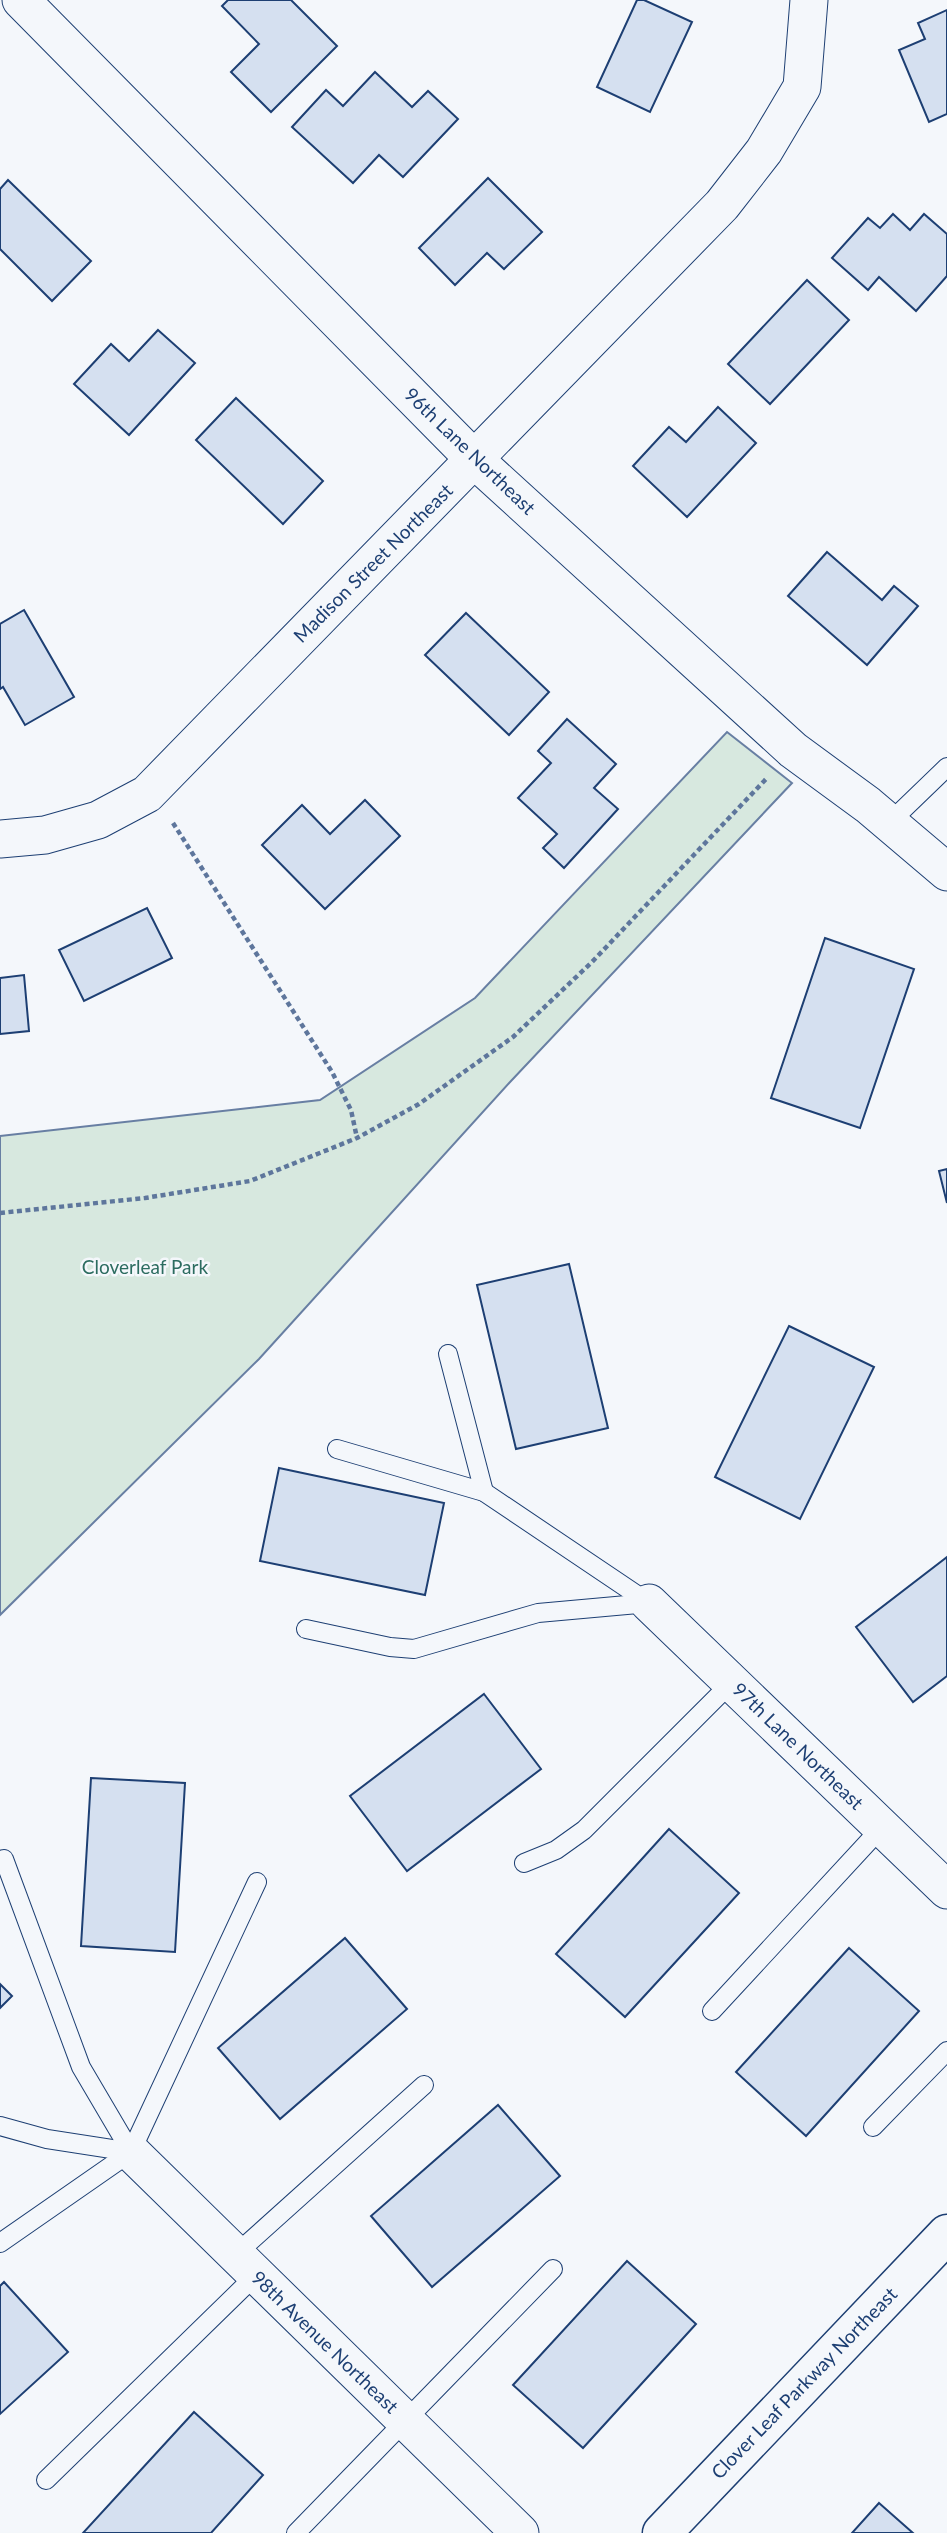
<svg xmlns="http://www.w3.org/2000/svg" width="947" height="2533" font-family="Lato,sans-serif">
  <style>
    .green { fill: #d7e8df; stroke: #687fa3; stroke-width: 2 }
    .building { fill: #d5e0f0; stroke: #1d3f73; stroke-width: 2 }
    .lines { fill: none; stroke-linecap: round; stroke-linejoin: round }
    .lane-casing { stroke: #1d3f73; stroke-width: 20 }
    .street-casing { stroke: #1d3f73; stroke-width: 39 }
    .secondary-casing { stroke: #1d3f73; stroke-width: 41 }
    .path { stroke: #5e769c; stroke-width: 4.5; stroke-dasharray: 5 3.5; stroke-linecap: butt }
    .lane { stroke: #f4f7fb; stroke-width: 18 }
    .street { stroke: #f4f7fb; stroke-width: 37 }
    .secondary { stroke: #f4f7fb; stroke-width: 38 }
    .labels { text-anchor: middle; stroke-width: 5; stroke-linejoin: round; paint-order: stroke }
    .street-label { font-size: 19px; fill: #1d3f73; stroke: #f4f7fb }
    .park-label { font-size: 19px; fill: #2c6c60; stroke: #f4f7fb }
  </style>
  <rect width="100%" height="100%" fill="#f4f7fb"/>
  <polygon class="green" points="727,732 792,783 511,1081 259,1359 0,1615 0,1136 320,1100 475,998"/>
  <g class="building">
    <polygon points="228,0 291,0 337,46 271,112 231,72 259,44 222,6"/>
    <polygon points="637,0 644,0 692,22 650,112 597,87"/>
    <polygon points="947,10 947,114 929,122 899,50 925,39 918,23"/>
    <polygon points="375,72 412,107 428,91 458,119 403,177 379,155 353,183 292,127 326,90 343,106"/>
    <polygon points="488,178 542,232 504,269 487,253 455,285 419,248"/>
    <polygon points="8,180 91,261 52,301 0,249 0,189"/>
    <polygon points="893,214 910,230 924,214 947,234 947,276 916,311 879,277 868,290 832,258 868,218 880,228"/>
    <polygon points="807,280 849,320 770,404 728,364"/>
    <polygon points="158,330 195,363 129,435 74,384 111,344 129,361"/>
    <polygon points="236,398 323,481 283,524 196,440"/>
    <polygon points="718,407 756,443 687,517 633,466 669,427 686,442"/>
    <polygon points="827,552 882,600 894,586 918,606 867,665 788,596"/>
    <polygon points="24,610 74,697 25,725 3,687 0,689 0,624"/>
    <polygon points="466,613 549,692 509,735 425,655"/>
    <polygon points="567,719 616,764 594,788 618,809 564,868 543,848 557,834 518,798 551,763 538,751"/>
    <polygon points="365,800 400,836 325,909 262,845 302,805 330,834"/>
    <polygon points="147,908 172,958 84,1001 59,950"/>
    <polygon points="825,938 914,969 860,1128 771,1098"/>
    <polygon points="24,975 29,1031 0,1034 0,978"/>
    <polygon points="947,1169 947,1203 939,1171"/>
    <polygon points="569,1264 608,1428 516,1449 477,1285"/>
    <polygon points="789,1326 874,1367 800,1519 715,1477"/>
    <polygon points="279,1468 444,1503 425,1595 260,1561"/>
    <polygon points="947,1557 947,1676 913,1702 856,1627"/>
    <polygon points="484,1694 541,1769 407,1871 350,1796"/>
    <polygon points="91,1778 185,1783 175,1952 81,1946"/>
    <polygon points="669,1829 739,1893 625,2017 556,1954"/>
    <polygon points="345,1938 407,2009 280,2119 218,2048"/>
    <polygon points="849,1948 919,2011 806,2136 736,2072"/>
    <polygon points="0,1984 12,1996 0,2008"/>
    <polygon points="498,2105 560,2176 432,2287 371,2216"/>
    <polygon points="627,2261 696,2324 583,2448 513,2385"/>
    <polygon points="4,2282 68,2352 0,2414 0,2286"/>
    <polygon points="194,2412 263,2475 211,2533 83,2533"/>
    <polygon points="879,2503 913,2533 852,2533"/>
  </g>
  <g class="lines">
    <g class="lane-casing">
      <g id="lane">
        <polyline points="889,823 947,767"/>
        <polyline points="448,1354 484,1492"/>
        <polyline points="337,1449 484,1492 649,1603"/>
        <polyline points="306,1629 390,1647 414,1649 538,1613 649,1603"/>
        <polyline points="4,1859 81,2067 131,2152"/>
        <polyline points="524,1863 556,1850 584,1830 732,1682"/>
        <polyline points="712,2011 882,1827"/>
        <polyline points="0,2126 47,2139 131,2152"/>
        <polyline points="873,2127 947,2051"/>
        <polyline points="0,2243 131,2152 257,1882"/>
        <polyline points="236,2254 424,2085"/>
        <polyline points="46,2480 256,2275"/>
        <polyline points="296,2533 553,2269"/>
      </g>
    </g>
    <g class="street-casing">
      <g id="street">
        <polyline points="21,0 475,460 793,750 868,805 947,872"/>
        <polyline points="0,839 45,835 98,820 147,794 722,205 764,151 802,87 809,0"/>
        <polyline points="649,1603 947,1890"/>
        <polyline points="131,2152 520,2533"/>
      </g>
    </g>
    <g class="secondary-casing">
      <polyline id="secondary" points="662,2533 947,2234"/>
    </g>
    <g class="path">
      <polyline points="173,823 332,1072 351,1110 357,1138"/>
      <polyline points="0,1213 145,1198 250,1181 357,1138 419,1104 513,1037 592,962 767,778"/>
    </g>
    <use href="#lane" class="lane"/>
    <use href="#street" class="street"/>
    <use href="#secondary" class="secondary"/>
  </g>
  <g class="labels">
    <g class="street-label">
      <text transform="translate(470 451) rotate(44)" y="7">96th Lane Northeast</text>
      <text transform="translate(373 563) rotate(-45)" y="7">Madison Street Northeast</text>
      <text transform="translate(798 1746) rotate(44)" y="7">97th Lane Northeast</text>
      <text transform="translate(325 2342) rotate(44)" y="7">98th Avenue Northeast</text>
      <text transform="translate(804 2383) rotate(-46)" y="7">Clover Leaf Parkway Northeast</text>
    </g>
    <g class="park-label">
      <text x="145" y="1274">Cloverleaf Park</text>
    </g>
  </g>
</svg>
